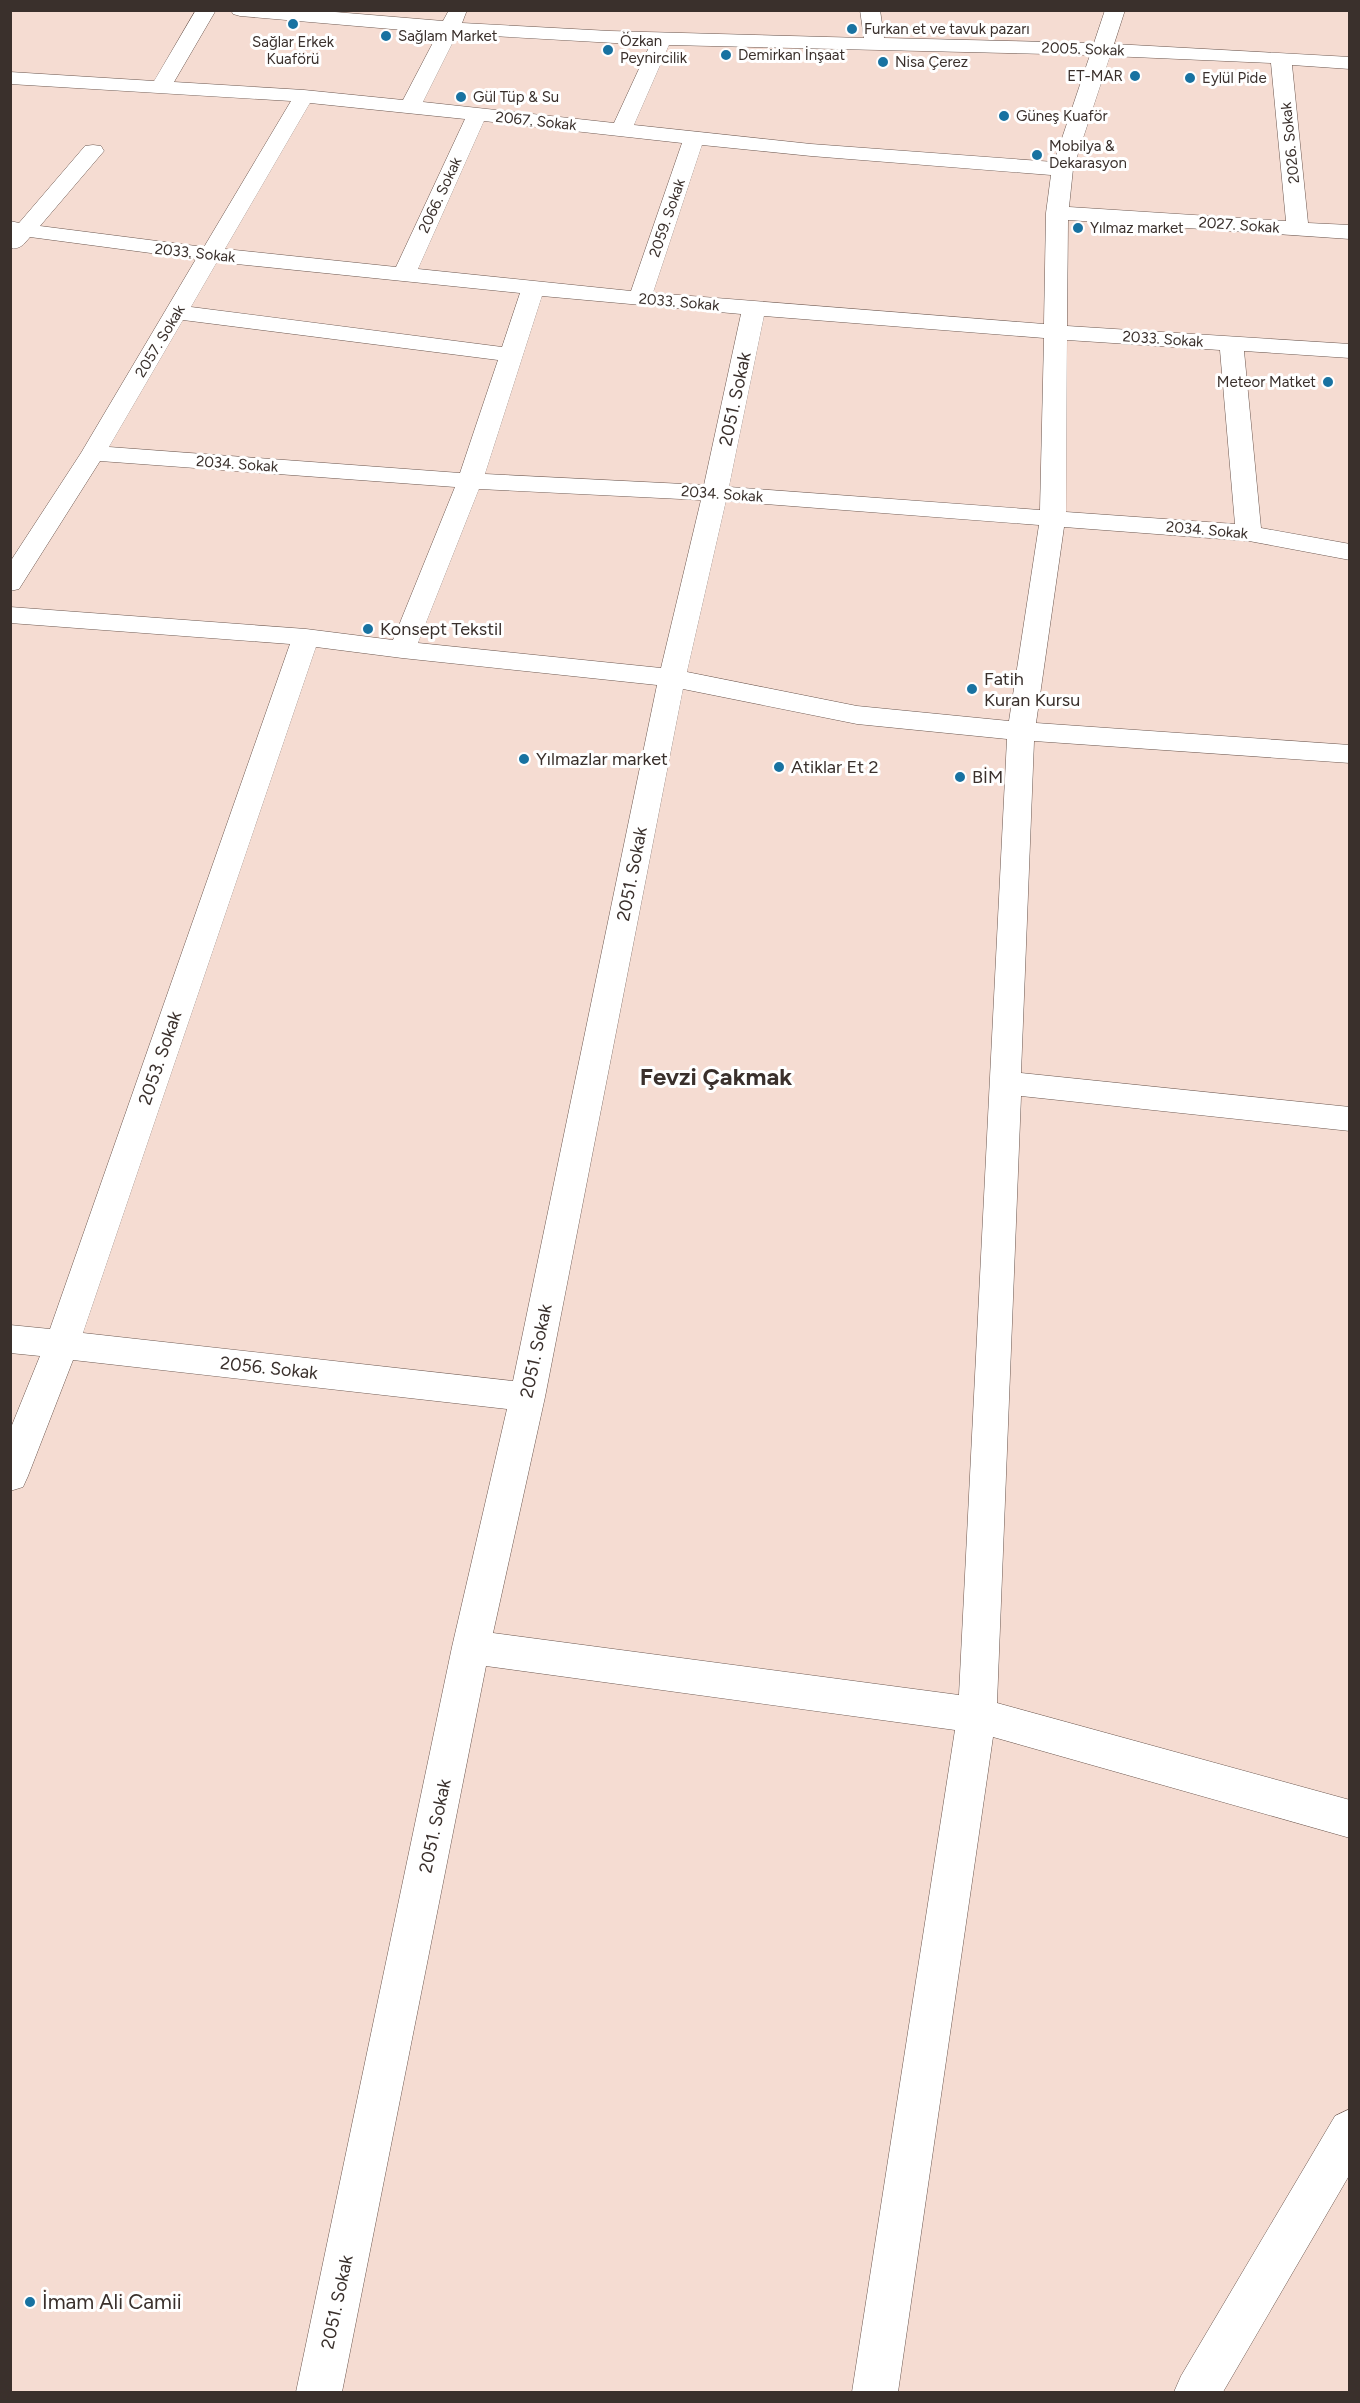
<svg xmlns="http://www.w3.org/2000/svg" width="1360" height="2403" font-family="Figtree,sans-serif">
  <style>
    .lines { fill: none; stroke-linecap: round; stroke-linejoin: round }
    .minor-casing { stroke: #6c574f; stroke-width: 1 }
    .minor { fill: #fff; fill-rule: evenodd }
    .poi-dot { fill: #1872a1; stroke: #fff; stroke-width: 2 }
    .labels { text-anchor: middle; stroke-width: 6; stroke-linejoin: round; paint-order: stroke }
    .far-poi-label { font-size: 15px; fill: #3a302c; stroke: #fff; text-anchor: start }
    .far-street-label { font-size: 15px; fill: #3a302c; stroke: #fff }
    .street-label { font-size: 18px; fill: #3a302c; stroke: #fff }
    .poi-label { font-size: 18px; fill: #3a302c; stroke: #fff; text-anchor: start }
    .near-poi-label { font-size: 21px; fill: #3a302c; stroke: #fff; text-anchor: start }
    .district-label { font-size: 24px; font-weight: bold; fill: #3a302c; stroke: #fff }
  </style>
  <rect width="100%" height="100%" fill="#f5dcd2"/>
  <g class="lines">
    <g class="minor-casing">
      <g id="minor">
        <path d="M196 10H216L174 82 304 90 403 100 438 33 240 16 233 14 231 10H311L443 21 449 10H467L462 23 610 31 864 38 860 10H880L884 38 1094 43 1105 10H1125L1114 44 1350 57V69L1292 65 1308 223 1350 225V239L1068 220 1067 326 1350 344V358L1244 351 1261 528 1350 544V560L1249 541 1064 527 1036 723 1350 745V763L1034 741 1021 1073 1350 1107V1131L1021 1096 997 1703 1350 1800V1838L993 1737 898 2392H852L955 1730 486 1666 342 2392H296L452 1647 507 1409 73 1360 28 1476 23 1487 10 1491V1430L40 1356 10 1353V1325L50 1329 290 644 10 623V607L306 629 393 640 455 487 100 461 19 589 10 591V562L81 453 196 259 30 237C24 244 20 250 10 248V221L19 223 85 146 93 145 101 146 104 151 40 226 204 247 291 101 10 84V72L154 81ZM457 34 650 45 614 123 423 102ZM669 45 1090 55 1054 162 811 144 634 125ZM1110 56 1271 63 1286 221 1069 207 1073 169ZM310 103 465 119 396 267 225 249ZM484 121 682 143 631 291 418 269ZM702 145 811 156 1051 175 1046 213 1044 324 653 293ZM217 262 520 293 502 347 191 307ZM542 296 741 314 704 485 485 474ZM764 316 1044 338 1040 510 729 487ZM183 320 498 360 460 473 109 447ZM1067 340 1220 350 1235 524 1066 512ZM479 489 701 500 661 668 418 643ZM726 501 1039 525 1009 721 857 706 687 672ZM316 647 402 658 657 685 513 1381 83 1333ZM683 689 857 724 1007 739 959 1695 493 1633 545 1397Z"/>
        <polygon points="1350,2109 1350,2174 1223,2392 1174,2392 1181,2376 1335,2116"/>
      </g>
    </g>
    <use href="#minor" class="minor"/>
  </g>
  <g class="poi-dot">
    <circle cx="293" cy="24" r="6"/>
    <circle cx="852" cy="29" r="6"/>
    <circle cx="386" cy="36" r="6"/>
    <circle cx="608" cy="50" r="6"/>
    <circle cx="726" cy="55" r="6"/>
    <circle cx="883" cy="62" r="6"/>
    <circle cx="1135" cy="76" r="6"/>
    <circle cx="1190" cy="78" r="6"/>
    <circle cx="461" cy="97" r="6"/>
    <circle cx="1004" cy="116" r="6"/>
    <circle cx="1037" cy="155" r="6"/>
    <circle cx="1078" cy="228" r="6"/>
    <circle cx="1328" cy="382" r="6"/>
    <circle cx="368" cy="629" r="6"/>
    <circle cx="972" cy="689" r="6"/>
    <circle cx="524" cy="759" r="6"/>
    <circle cx="779" cy="767" r="6"/>
    <circle cx="960" cy="777" r="6"/>
    <circle cx="30" cy="2302" r="6"/>
  </g>
  <g class="labels">
    <g class="far-poi-label">
      <text x="864" y="34">Furkan et ve tavuk pazarı</text>
      <text x="398" y="41">Sağlam Market</text>
      <text x="620" y="46">Özkan<tspan x="620" dy="17">Peynircilik</tspan></text>
      <text x="293" y="47" text-anchor="middle">Sağlar Erkek<tspan x="293" dy="17">Kuaförü</tspan></text>
      <text x="738" y="60">Demirkan İnşaat</text>
      <text x="895" y="67">Nisa Çerez</text>
      <text x="1123" y="81" text-anchor="end">ET-MAR</text>
      <text x="1202" y="83">Eylül Pide</text>
      <text x="473" y="102">Gül Tüp &amp; Su</text>
      <text x="1016" y="121">Güneş Kuaför</text>
      <text x="1049" y="151">Mobilya &amp;<tspan x="1049" dy="17">Dekarasyon</tspan></text>
      <text x="1090" y="233">Yılmaz market</text>
      <text x="1316" y="387" text-anchor="end">Meteor Matket</text>
    </g>
    <g class="far-street-label">
      <text transform="translate(1083 49) rotate(2)" y="5">2005. Sokak</text>
      <text transform="translate(536 121) rotate(6)" y="5">2067. Sokak</text>
      <text transform="translate(1290 143) rotate(-96)" y="5">2026. Sokak</text>
      <text transform="translate(440 195) rotate(-65)" y="5">2066. Sokak</text>
      <text transform="translate(667 218) rotate(-71)" y="5">2059. Sokak</text>
      <text transform="translate(1239 225) rotate(4)" y="5">2027. Sokak</text>
      <text transform="translate(195 253) rotate(6)" y="5">2033. Sokak</text>
      <text transform="translate(679 302) rotate(5)" y="5">2033. Sokak</text>
      <text transform="translate(1163 339) rotate(4)" y="5">2033. Sokak</text>
      <text transform="translate(160 341) rotate(-59)" y="5">2057. Sokak</text>
      <text transform="translate(237 464) rotate(4)" y="5">2034. Sokak</text>
      <text transform="translate(722 494) rotate(4)" y="5">2034. Sokak</text>
      <text transform="translate(1207 530) rotate(5)" y="5">2034. Sokak</text>
    </g>
    <g class="street-label">
      <text transform="translate(735 399) rotate(-78)" y="6">2051. Sokak</text>
      <text transform="translate(632 874) rotate(-79)" y="6">2051. Sokak</text>
      <text transform="translate(160 1058) rotate(-71)" y="6">2053. Sokak</text>
      <text transform="translate(536 1351) rotate(-78)" y="6">2051. Sokak</text>
      <text transform="translate(269 1368) rotate(6)" y="6">2056. Sokak</text>
      <text transform="translate(435 1826) rotate(-78)" y="6">2051. Sokak</text>
      <text transform="translate(337 2302) rotate(-78)" y="6">2051. Sokak</text>
    </g>
    <g class="poi-label">
      <text x="380" y="635">Konsept Tekstil</text>
      <text x="984" y="685">Fatih<tspan x="984" dy="21">Kuran Kursu</tspan></text>
      <text x="536" y="765">Yılmazlar market</text>
      <text x="791" y="773">Atiklar Et 2</text>
      <text x="972" y="783">BİM</text>
    </g>
    <g class="near-poi-label">
      <text x="42" y="2309">İmam Ali Camii</text>
    </g>
    <g class="district-label">
      <text x="716" y="1085">Fevzi Çakmak</text>
    </g>
  </g>
  <rect width="1360" height="2403" fill="none" stroke="#3a302c" stroke-width="24"/>
</svg>
